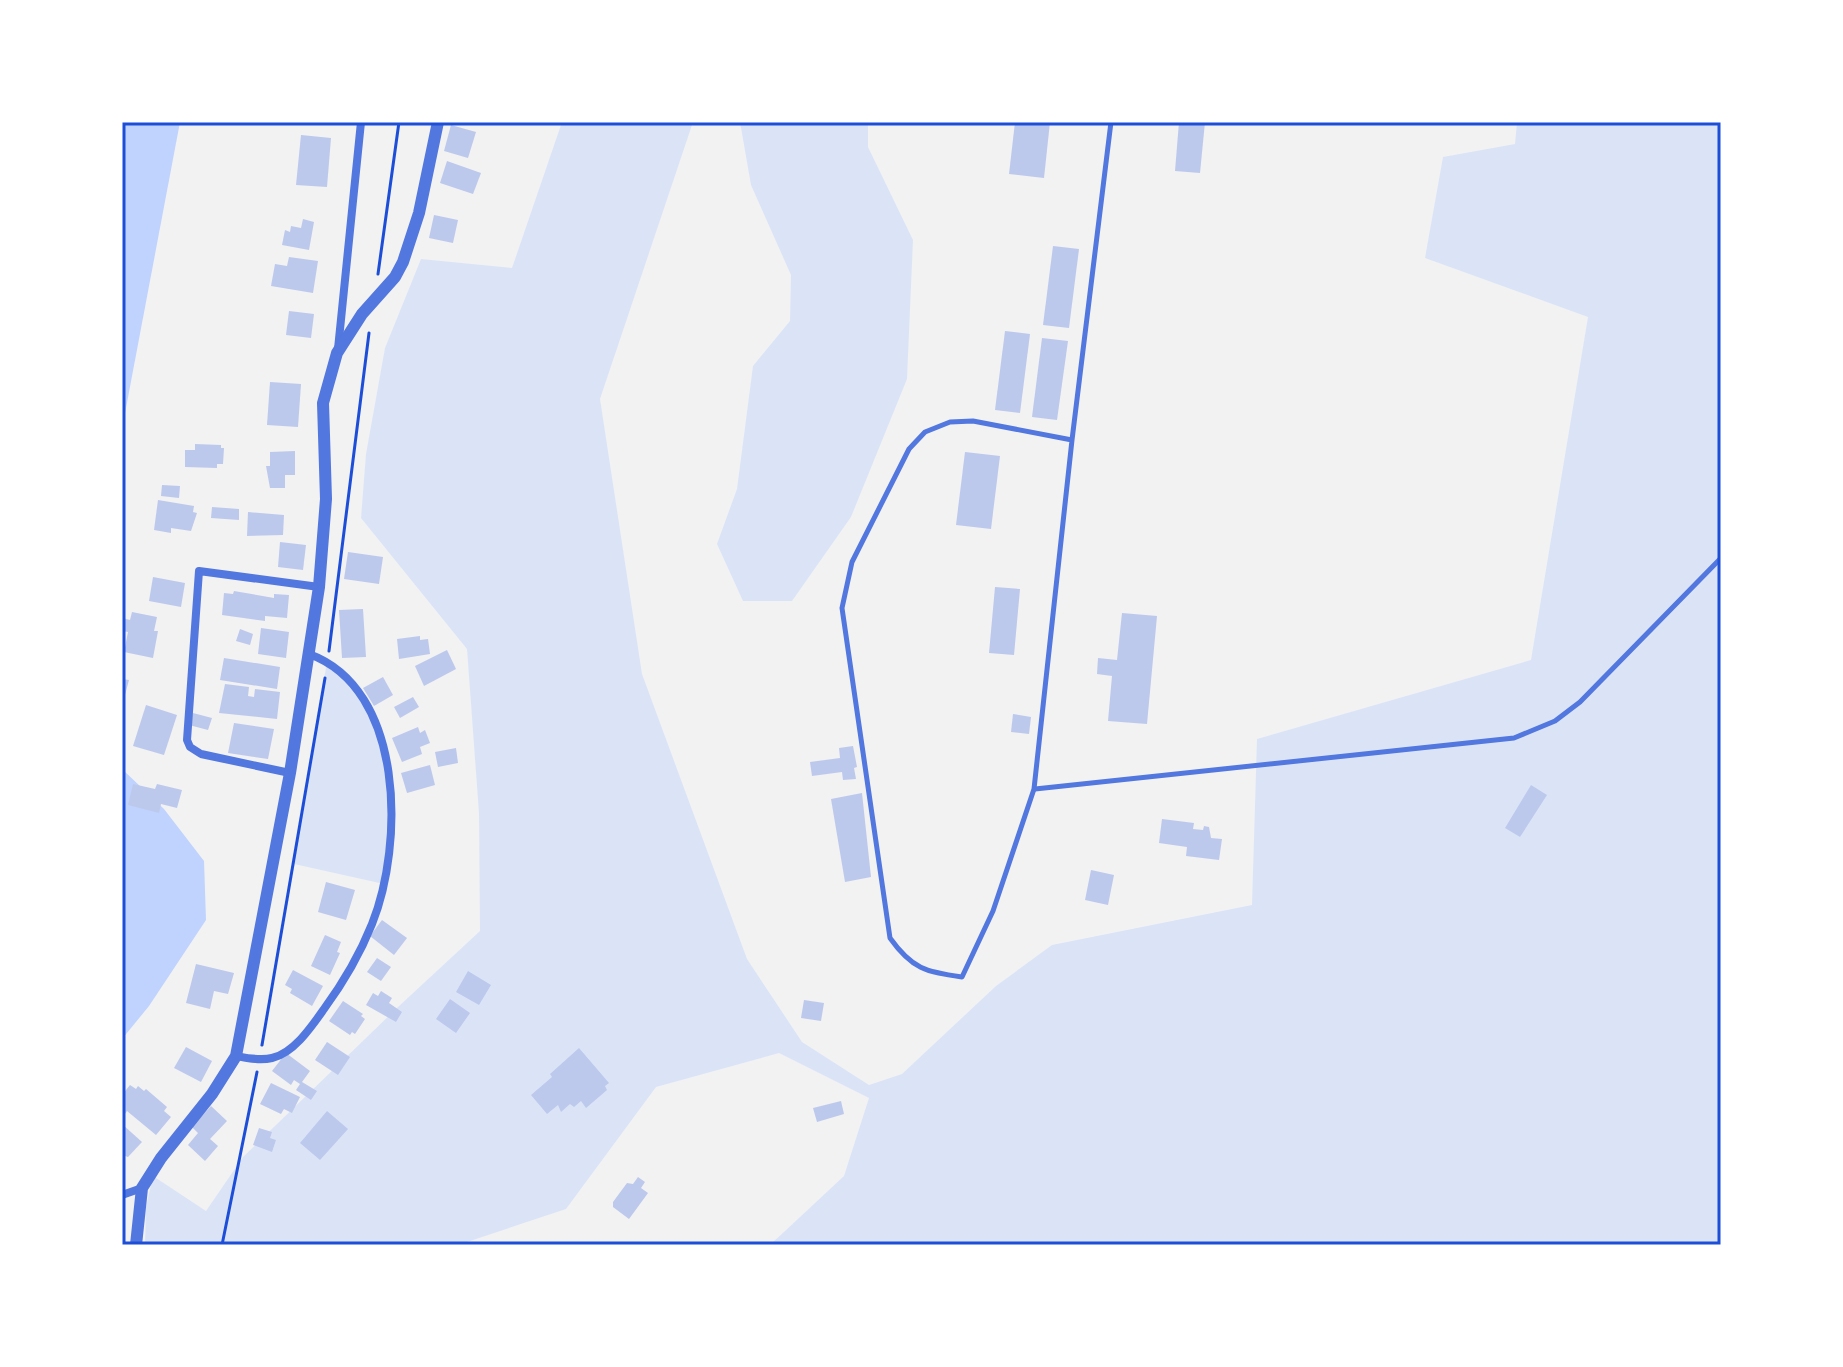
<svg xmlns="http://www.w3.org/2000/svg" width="1843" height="1367" font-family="'Asap Condensed',sans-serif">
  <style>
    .green { fill: #dbe4f7 }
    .water { fill: #bfd3fe }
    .building { fill: #bdc9ec }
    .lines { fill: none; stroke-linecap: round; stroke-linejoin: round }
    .path { stroke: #1d4ed8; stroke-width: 3 }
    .service { stroke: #5277de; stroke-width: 5 }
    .minor { stroke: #5277de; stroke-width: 8 }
    .tertiary { stroke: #5277de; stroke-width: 12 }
    .neatline { fill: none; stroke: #1d4ed8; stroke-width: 3 }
  </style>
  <rect width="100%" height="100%" fill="#f2f2f2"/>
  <g class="green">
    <polygon points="562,122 693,122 600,399 642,674 747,959 802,1042 869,1085 902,1074 996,986 1052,945 1252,905 1257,739 1531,660 1588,317 1425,258 1443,157 1515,144 1517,122 1721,122 1721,1245 770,1245 844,1176 869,1098 779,1053 656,1087 566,1209 458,1245 145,1245 146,1207 153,1176 206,1211 243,1157 398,1007 480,931 479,813 467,649 361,518 366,454 385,348 421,259 512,268"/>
    <polygon points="740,122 868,122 868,147 913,240 907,379 851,517 792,601 743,601 717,544 737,489 753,366 790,321 791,275 751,185"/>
    <polygon points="327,661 375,717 390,785 384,884 294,864"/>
  </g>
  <g class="water">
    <polygon points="122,122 180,122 122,429"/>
    <polygon points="122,769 164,809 204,861 206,920 149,1006 122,1039"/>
  </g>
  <g class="building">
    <polygon points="1015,122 1050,122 1044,178 1009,174"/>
    <polygon points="1179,122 1205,122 1200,173 1175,171"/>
    <polygon points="451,125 476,132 468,158 444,151"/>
    <polygon points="301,135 331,138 327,187 296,185"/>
    <polygon points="447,161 481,173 473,194 440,183"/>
    <polygon points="434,215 458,220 453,243 429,238"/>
    <polygon points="303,219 314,222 309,250 282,245 285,230 290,232 291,226 301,228"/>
    <polygon points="1053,246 1079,249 1069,328 1043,325"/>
    <polygon points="289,257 318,261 313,293 271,286 275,264 287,266"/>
    <polygon points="289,311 314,314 311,338 286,335"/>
    <polygon points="1005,331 1030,334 1020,413 995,410"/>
    <polygon points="1042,338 1068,341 1057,420 1032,417"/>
    <polygon points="270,382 301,384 298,427 267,425"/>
    <polygon points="195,444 221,445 221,448 224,448 223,464 217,464 217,468 185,467 185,450 195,450"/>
    <polygon points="295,451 295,475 285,475 285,488 270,488 266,466 270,466 270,452"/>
    <polygon points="965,452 1000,456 991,529 956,525"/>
    <polygon points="162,485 180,486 179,498 161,496"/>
    <polygon points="158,500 194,506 193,512 197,513 191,531 171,528 171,533 154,530"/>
    <polygon points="212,507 239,509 239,520 211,518"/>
    <polygon points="248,512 284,515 283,535 247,536"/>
    <polygon points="280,542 306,545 303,570 278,567"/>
    <polygon points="348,552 383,557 379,584 344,579"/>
    <polygon points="153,577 185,583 181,607 149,601"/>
    <polygon points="995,587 1020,589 1014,655 989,653"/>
    <polygon points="234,591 274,598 274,594 289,595 287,618 265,616 265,621 222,615 224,593 233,594"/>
    <polygon points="363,609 366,657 342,658 339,610"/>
    <polygon points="132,612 157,617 154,631 158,631 153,658 124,652 128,632 122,631 122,618 130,620"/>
    <polygon points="1122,613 1157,616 1147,724 1108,721 1112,676 1097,674 1098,658 1117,660"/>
    <polygon points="261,628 289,632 286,658 258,654"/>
    <polygon points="240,629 253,634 250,645 236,641"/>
    <polygon points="420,636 420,640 428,639 430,654 399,659 397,639"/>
    <polygon points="447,650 456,669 424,686 415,666"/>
    <polygon points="224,658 280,667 277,689 220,680"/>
    <polygon points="383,677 393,695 374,706 363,688"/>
    <polygon points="122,679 129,680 125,695 122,695"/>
    <polygon points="225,684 249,687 248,696 254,697 255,689 280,692 277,719 219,713"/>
    <polygon points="413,697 419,707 400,718 394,707"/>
    <polygon points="146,705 177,715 164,755 133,746"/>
    <polygon points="193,713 212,718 208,730 189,725"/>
    <polygon points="1013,714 1031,717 1029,734 1011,732"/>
    <polygon points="234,723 274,729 268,759 228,753"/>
    <polygon points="418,727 420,733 425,730 430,743 420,747 422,754 402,762 392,738"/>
    <polygon points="853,746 857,767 854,768 856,779 843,780 842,772 812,776 810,762 840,758 839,748"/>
    <polygon points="456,748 458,763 438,767 435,752"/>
    <polygon points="430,765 435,785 407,793 401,773"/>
    <polygon points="133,784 155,789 157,784 182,790 177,808 161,804 159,813 128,805"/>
    <polygon points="1531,785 1547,795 1520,837 1505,828"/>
    <polygon points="862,793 871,877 845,882 831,799"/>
    <polygon points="1162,819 1194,823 1193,829 1203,830 1204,826 1209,827 1211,838 1222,839 1219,860 1186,856 1187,847 1159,843"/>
    <polygon points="1091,870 1114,875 1108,905 1085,900"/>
    <polygon points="326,882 355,890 346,920 318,912"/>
    <polygon points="382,920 407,938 394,955 370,936"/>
    <polygon points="325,935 341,942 337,952 340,953 330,975 311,966"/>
    <polygon points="377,958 391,967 381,981 367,972"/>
    <polygon points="196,964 234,973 228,994 214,991 210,1009 186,1003"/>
    <polygon points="293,970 323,986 312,1006 290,993 292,989 285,985"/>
    <polygon points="468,971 491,985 479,1005 456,992"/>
    <polygon points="381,991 392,998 389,1003 402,1012 396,1022 366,1005 373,993 378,996"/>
    <polygon points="450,999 470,1013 456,1033 436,1019"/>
    <polygon points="804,1000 824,1003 821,1021 801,1018"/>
    <polygon points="343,1001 363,1014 361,1016 365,1019 355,1034 352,1032 350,1035 329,1021"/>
    <polygon points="327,1042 350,1057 338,1075 315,1060"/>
    <polygon points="186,1047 212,1061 201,1082 174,1068"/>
    <polygon points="579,1048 609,1083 605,1086 607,1090 586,1108 581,1101 574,1107 570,1104 561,1112 558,1105 547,1114 531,1095 552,1077 550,1074"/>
    <polygon points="286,1053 310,1071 302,1082 317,1091 311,1100 296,1090 300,1084 294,1080 291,1085 272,1071"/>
    <polygon points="271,1083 300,1097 292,1113 284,1109 281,1114 260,1104"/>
    <polygon points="130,1085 136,1089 138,1086 144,1091 146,1089 167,1107 164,1111 171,1117 156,1135 127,1111 122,1118 122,1095"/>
    <polygon points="841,1101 844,1114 817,1122 813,1108"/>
    <polygon points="211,1106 227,1121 210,1139 218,1146 205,1161 188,1145 198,1133 192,1127"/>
    <polygon points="327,1111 348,1129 320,1160 300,1143"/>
    <polygon points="122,1124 142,1142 128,1157 122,1155"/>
    <polygon points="259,1128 272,1132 270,1138 276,1140 272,1152 253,1145"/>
    <polygon points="638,1177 645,1182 641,1188 648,1193 629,1219 613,1207 613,1202 627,1183 633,1184"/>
  </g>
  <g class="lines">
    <g class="path">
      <polyline points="378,274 399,122"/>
      <polyline points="329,651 369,333"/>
      <polyline points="262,1045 325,678"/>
      <polyline points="222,1245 257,1072"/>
    </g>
    <g class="service">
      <path d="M1072 440 973 421 950 422 925 432 909 449 852 562 842 608 890 938C912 969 926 972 962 977L993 911 1034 789 1072 440 1111 122"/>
      <polyline points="1035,789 1514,738 1555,721 1580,702 1721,558"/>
    </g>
    <g class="minor">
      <polyline points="338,349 361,122"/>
      <polyline points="290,773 201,754 190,747 187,740 199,571 319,587"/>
      <path d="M236 1056C247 1058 260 1061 272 1058 294 1053 312 1026 324 1009 343 983 360 954 372 924 404 844 405 689 309 654"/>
      <polyline points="122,1195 142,1188"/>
    </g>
    <polyline class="tertiary" points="136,1245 142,1188 161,1158 212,1094 236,1056 290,773 319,587 326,499 323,403 337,353 362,314 395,277 403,262 419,213 438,122"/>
  </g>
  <rect width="1843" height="1367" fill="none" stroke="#ffffff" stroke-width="248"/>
  <rect x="124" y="124" width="1595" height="1119" class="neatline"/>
</svg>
